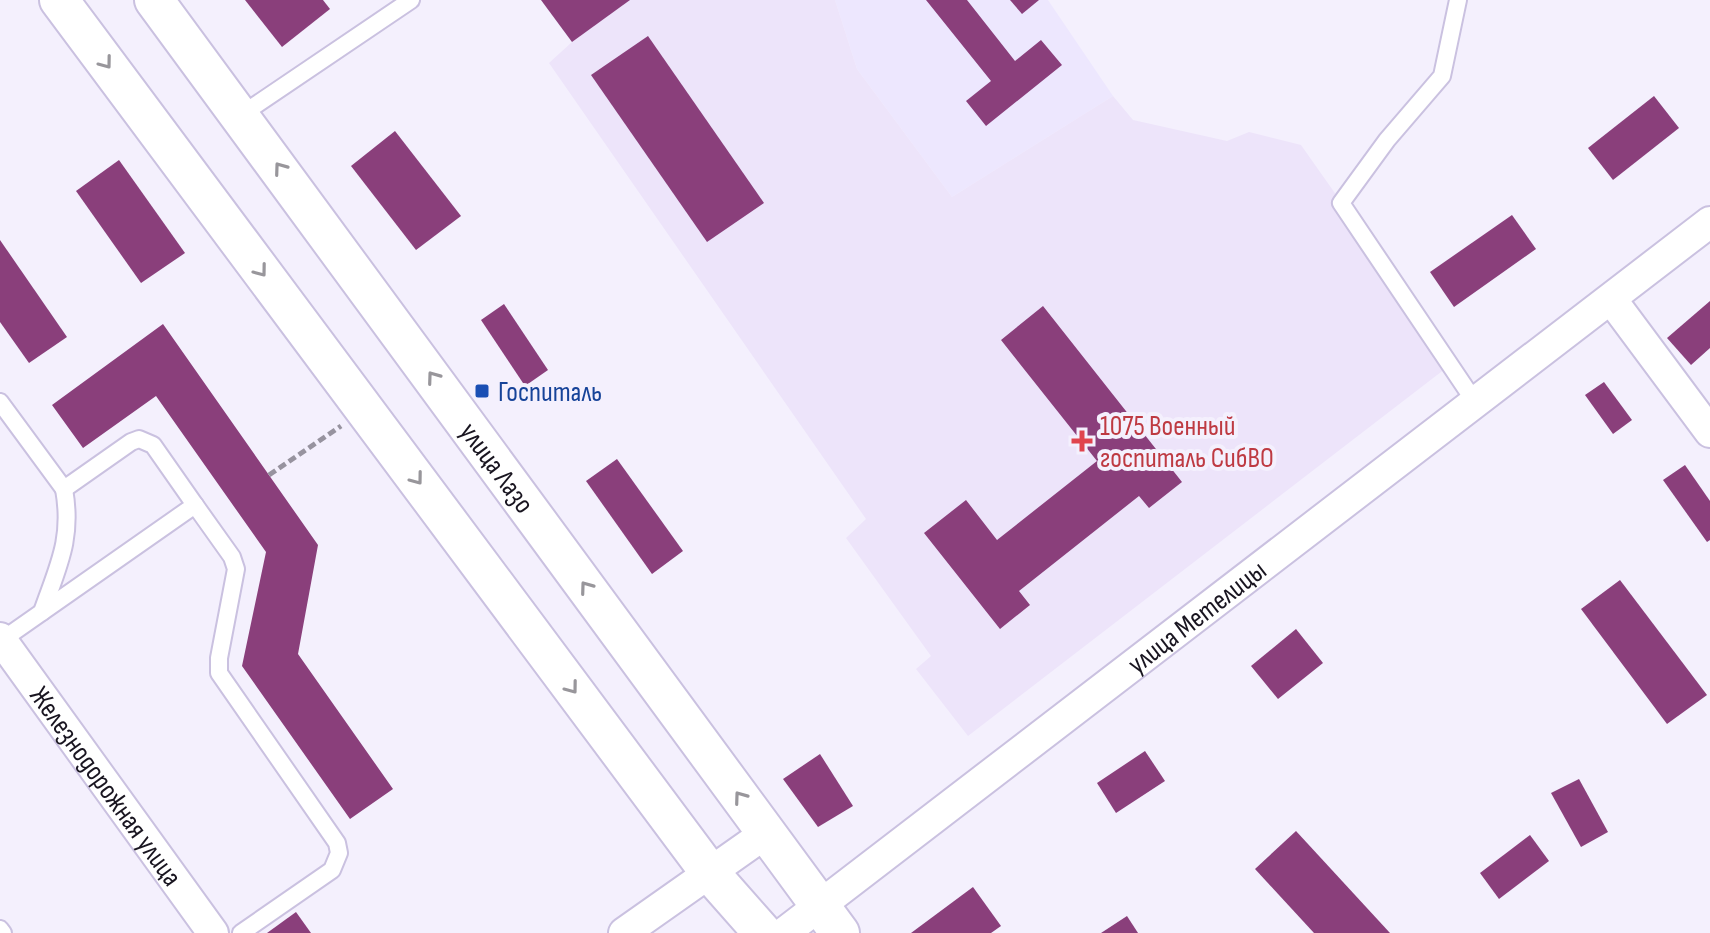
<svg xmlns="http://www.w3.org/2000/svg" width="1710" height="933" font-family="'Sofia Sans Condensed',sans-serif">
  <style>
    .built { fill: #ede7fe }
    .medical { fill: #ede4fa }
    .building { fill: #8a3f7b }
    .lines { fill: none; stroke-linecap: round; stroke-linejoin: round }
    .service-casing { stroke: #cac1e0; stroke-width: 20 }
    .minor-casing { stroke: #cac1e0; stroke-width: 34 }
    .tertiary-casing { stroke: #cac1e0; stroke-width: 42 }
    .path { stroke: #97939f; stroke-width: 5; stroke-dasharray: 8 4; stroke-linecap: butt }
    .service { stroke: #fff; stroke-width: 16 }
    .minor { stroke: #fff; stroke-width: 30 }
    .tertiary { stroke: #fff; stroke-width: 38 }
    .oneway { stroke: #98969b }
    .transit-dot { fill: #1a4fb4; stroke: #f4f0fd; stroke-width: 3 }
    .health-dot { fill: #e0444e; stroke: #f4f0fd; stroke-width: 3 }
    .labels { text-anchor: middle; stroke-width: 8; stroke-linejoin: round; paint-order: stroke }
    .transit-label { font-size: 28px; fill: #164399; stroke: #f4f0fd; text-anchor: start }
    .health-label { font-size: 28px; fill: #be3a42; stroke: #f4f0fd; text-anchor: start }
    .street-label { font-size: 28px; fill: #191520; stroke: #f4f0fd }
  </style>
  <rect width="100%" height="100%" fill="#f4f0fd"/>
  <polygon class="built" points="835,0 1048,0 1113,96 952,197 857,69"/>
  <polygon class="medical" points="541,0 835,0 857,69 952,197 1113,96 1133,120 1227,141 1249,132 1301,145 1454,362 968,736 916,669 931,656 846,538 866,519 549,63 572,42"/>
  <g class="building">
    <polygon points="245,0 323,0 330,9 282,47"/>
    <polygon points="541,0 630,0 572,42"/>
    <polygon points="926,0 967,0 1015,61 1041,40 1062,65 986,126 966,101 991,81"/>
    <polygon points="1010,0 1039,0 1022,14"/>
    <polygon points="648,36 764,203 707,242 591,75"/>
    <polygon points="1654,96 1679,128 1613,180 1588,148"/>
    <polygon points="395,131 461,216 416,250 351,166"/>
    <polygon points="119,160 185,253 141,283 76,191"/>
    <polygon points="1512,215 1536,249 1454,307 1430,272"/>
    <polygon points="0,240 67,337 29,363 0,322"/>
    <polygon points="1710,301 1710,348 1691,365 1667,338"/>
    <polygon points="504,304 548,370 525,386 481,320"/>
    <polygon points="1043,306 1182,482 1149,508 1139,496 1019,591 1030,605 1000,629 924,533 966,500 997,540 1097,461 1001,340"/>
    <polygon points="163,324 318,545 298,654 393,789 350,819 242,666 266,552 156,396 83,448 52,405"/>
    <polygon points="1604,382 1632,420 1613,434 1585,395"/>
    <polygon points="617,459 683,551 652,574 586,481"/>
    <polygon points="1685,465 1710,501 1710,540 1707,542 1663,480"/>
    <polygon points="1620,580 1707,695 1667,724 1581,609"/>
    <polygon points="1296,629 1323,663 1278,699 1251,666"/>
    <polygon points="1145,751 1165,781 1116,813 1097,783"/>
    <polygon points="820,754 853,806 818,827 783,779"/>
    <polygon points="1579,779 1608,832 1581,847 1551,793"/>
    <polygon points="1296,831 1390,933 1314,933 1255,869"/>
    <polygon points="1530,835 1549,861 1499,899 1480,873"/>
    <polygon points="973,887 1001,926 991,933 911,933"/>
    <polygon points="296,912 311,933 267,933"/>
    <polygon points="1127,916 1138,933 1101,933"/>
  </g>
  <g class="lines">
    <g class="service-casing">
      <g id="service">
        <polyline points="1458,0 1442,76 1387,140 1341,203 1475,402"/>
        <polyline points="241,115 411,0"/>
        <polyline points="0,402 64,489 131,442 139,439 153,445 195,505 2,640"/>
        <polyline points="195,505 232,557 236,569 219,658 219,673 337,843 339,853 332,870 241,933"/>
        <path d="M42 612C58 566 73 539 64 489"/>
        <polyline points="0,929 3,933"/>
      </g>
    </g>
    <g class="minor-casing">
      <g id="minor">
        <polyline points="1611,299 1710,432"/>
        <path id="s1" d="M0 638 213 933"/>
        <polyline points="624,933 766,833"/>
        <path id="s2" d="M784 933 1710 222"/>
      </g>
    </g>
    <g class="tertiary-casing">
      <g id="tertiary">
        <polyline points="59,0 710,873 763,933"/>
        <path id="s3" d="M154 0 840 933"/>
      </g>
    </g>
    <polyline class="path" points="269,475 341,426"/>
    <use href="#service" class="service"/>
    <use href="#minor" class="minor"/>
    <use href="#tertiary" class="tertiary"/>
  </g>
  <defs><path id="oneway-chevron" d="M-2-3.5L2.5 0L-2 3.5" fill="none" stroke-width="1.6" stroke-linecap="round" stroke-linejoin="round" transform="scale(2)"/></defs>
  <g class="oneway">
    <use href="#oneway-chevron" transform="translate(106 63) rotate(53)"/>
    <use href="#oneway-chevron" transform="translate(280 168) rotate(-126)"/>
    <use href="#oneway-chevron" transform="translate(261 271) rotate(53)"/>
    <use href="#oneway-chevron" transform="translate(433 377) rotate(-126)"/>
    <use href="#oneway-chevron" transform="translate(417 479) rotate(53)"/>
    <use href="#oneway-chevron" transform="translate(586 587) rotate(-126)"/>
    <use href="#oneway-chevron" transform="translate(572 688) rotate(53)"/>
    <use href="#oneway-chevron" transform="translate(740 797) rotate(-126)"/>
  </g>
  <rect class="transit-dot" x="474" y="383" width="16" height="16" rx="4"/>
  <path class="health-dot" d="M1078 429h8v8h8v8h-8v8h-8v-8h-8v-8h8z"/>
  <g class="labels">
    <g class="transit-label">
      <text x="498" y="401">Госпиталь</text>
    </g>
    <g class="health-label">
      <text x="1100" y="435">1075 Военный<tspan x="1100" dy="32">госпиталь СибВО</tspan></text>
    </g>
    <g class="street-label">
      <text dy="10" stroke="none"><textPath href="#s3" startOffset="580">улица Лазо</textPath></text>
      <text dy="10" stroke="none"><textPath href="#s2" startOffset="520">улица Метелицы</textPath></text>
      <text dy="10" stroke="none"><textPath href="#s1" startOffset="182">Железнодорожная улица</textPath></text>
    </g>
  </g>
</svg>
